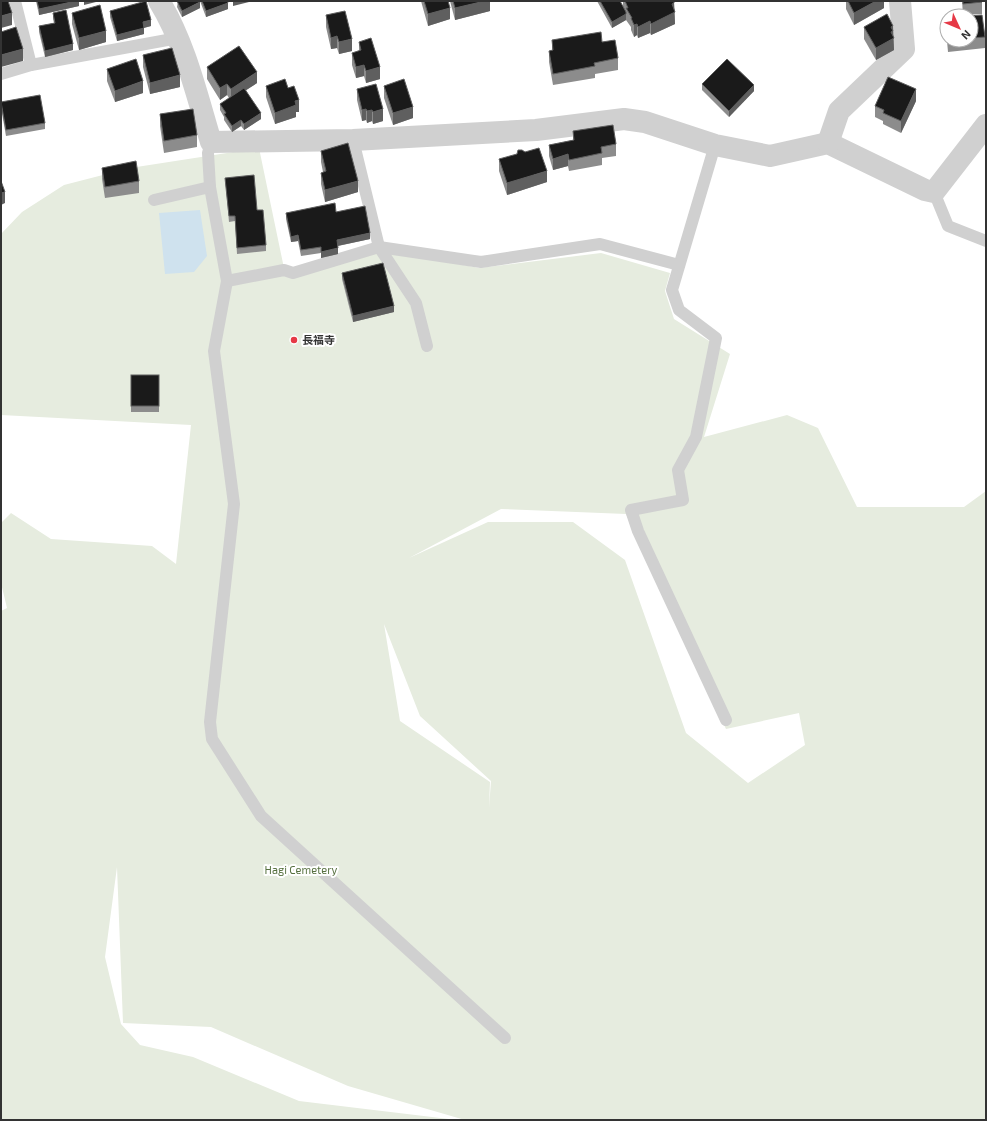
<svg xmlns="http://www.w3.org/2000/svg" width="987" height="1121" font-family="'Exo 2','Noto Sans JP',sans-serif">
  <style>
    .green { fill: #e6ecdf; fill-rule: evenodd }
    .water { fill: #cfe2ee }
    .lines { fill: none; stroke-linecap: round; stroke-linejoin: round }
    .service { stroke: #d0d0d0; stroke-width: 12 }
    .minor { stroke: #d0d0d0; stroke-width: 22 }
    .wall { fill: #8c8c8c }
    .shaded-wall { fill: #5f5f5f }
    .building { fill: #1a1a1a; stroke: #5f5f5f }
    .poi-dot { fill: #e63946; stroke: #fff; stroke-width: 1.5 }
    .labels { text-anchor: middle; stroke-width: 4; stroke-linejoin: round; paint-order: stroke }
    .poi-label { font-size: 11px; font-weight: bold; fill: #333; stroke: #fff; text-anchor: start }
    .park-label { font-size: 11px; fill: #56703f; stroke: #fff }
  </style>
  <rect width="100%" height="100%" fill="#fff"/>
  <path class="green" d="M259 148 285 273 384 250 479 268 601 253 670 273 665 291 674 319 730 354 704 437 787 415 818 428 857 507H964L986 491V1120H465L348 1086 211 1027 123 1023 117 867 105 957 121 1024 140 1045 193 1057 299 1101 457 1120H1V611L7 608 1 583V523L11 513 51 539 152 546 176 564 191 425 1 415V234L22 212 64 185 130 168ZM501 509 626 514 726 729 799 713 805 745 748 783 686 733 625 560 573 522H488L409 558ZM384 624 420 716 491 781 489 808 490 782 400 721Z"/>
  <polygon class="water" points="200,210 207,256 194,272 165,274 159,213"/>
  <g class="lines">
    <g class="service">
      <polyline points="15,1 31,65"/>
      <polyline points="1,74 31,65 178,38"/>
      <polyline points="353,140 379,247 416,303 427,346"/>
      <polyline points="211,142 208,153 210,187 227,281 214,351 234,504 210,722 212,739 261,816 505,1038"/>
      <polyline points="715,145 672,290 679,310 716,338 696,437 678,470 683,500 631,510 638,531 726,720"/>
      <polyline points="934,192 948,226 986,241"/>
      <polyline points="154,200 210,187"/>
      <polyline points="227,281 284,270 293,273 379,247 481,262 600,244 679,265"/>
    </g>
    <g class="minor">
      <path d="M159 1C185 43 197 96 211 142L353 140 536 130 624 119 645 122 715 145 770 156 828 143 925 190 934 192 986 125"/>
      <polyline points="828,143 839,111 904,49 900,1"/>
    </g>
  </g>
  <g class="wall">
    <polygon points="36,1 79,1 79,6 39,15"/>
    <polygon points="178,1 200,8 182,17 177,7"/>
    <polygon points="200,1 227,1 228,9 206,17"/>
    <polygon points="421,1 448,1 450,19 428,26"/>
    <polygon points="450,1 490,1 490,11 455,20"/>
    <polygon points="597,1 620,1 623,7 623,1 674,1 675,24 651,35 650,33 638,38 637,35 634,37 631,30 631,27 626,20 612,28"/>
    <polygon points="846,1 884,1 884,8 854,25 846,9"/>
    <polygon points="962,1 982,1 982,14 963,15"/>
    <polygon points="110,11 151,26 144,28 144,34 117,41 110,17"/>
    <polygon points="53,13 73,50 45,57 39,32 39,26 54,23 53,19"/>
    <polygon points="72,13 106,42 79,50 72,24"/>
    <polygon points="326,15 352,51 339,54 337,48 331,49 326,27"/>
    <polygon points="971,16 985,37 985,48 948,52 946,30 946,18 947,18 947,40 971,40"/>
    <polygon points="864,27 893,36 894,50 876,60 864,39"/>
    <polygon points="552,40 602,42 618,58 618,70 595,74 595,78 553,85 549,62 549,51 552,50"/>
    <polygon points="359,42 380,79 366,83 364,76 356,78 352,65 352,53 359,51"/>
    <polygon points="143,55 180,87 150,94 143,67"/>
    <polygon points="207,67 257,83 246,90 261,119 244,130 241,126 232,132 224,120 224,117 220,110 220,104 229,98 227,95 220,100 207,79"/>
    <polygon points="107,69 143,93 115,102 107,81"/>
    <polygon points="702,84 754,91 729,117 702,90"/>
    <polygon points="266,86 288,88 299,112 296,112 296,117 275,124 266,97"/>
    <polygon points="384,86 413,118 393,125 384,98"/>
    <polygon points="357,89 383,121 373,124 372,121 367,123 366,120 362,121 357,100"/>
    <polygon points="916,101 901,133 883,124 883,121 875,117 875,106"/>
    <polygon points="1,102 45,123 45,129 6,136 1,108"/>
    <polygon points="160,114 197,135 197,147 164,153 160,126"/>
    <polygon points="573,131 616,144 616,156 602,158 602,165 569,171 568,166 553,170 549,156 549,145 573,140"/>
    <polygon points="321,151 358,192 325,202 321,184 321,173 323,172 321,162"/>
    <polygon points="499,159 547,182 507,195 499,171"/>
    <polygon points="102,168 139,181 139,193 105,198 102,179"/>
    <polygon points="225,178 266,245 266,251 237,254 235,221 229,222"/>
    <polygon points="336,212 370,239 338,246 338,254 321,258 321,253 301,256 298,241 291,242 286,219 286,213"/>
    <polygon points="342,273 394,312 353,322 342,279"/>
    <rect x="131" y="375" width="28" height="37"/>
  </g>
  <g class="shaded-wall">
    <polygon points="76,1 79,1 79,6 39,15 39,9"/>
    <polygon points="84,1 100,1 84,5"/>
    <polygon points="233,1 253,1 233,6"/>
    <polygon points="485,1 490,1 490,11 455,20 455,8"/>
    <polygon points="876,1 884,1 884,8 854,25 854,13"/>
    <polygon points="200,2 200,8 182,17 182,11"/>
    <polygon points="228,3 228,9 206,17 206,11"/>
    <polygon points="674,3 675,24 651,35 651,24 672,4"/>
    <polygon points="450,8 450,19 428,26 428,14"/>
    <polygon points="12,13 12,25 1,28 1,16"/>
    <polygon points="626,14 626,20 612,28 612,22"/>
    <polygon points="151,20 151,26 143,28 143,22"/>
    <polygon points="650,21 650,33 638,38 638,27"/>
    <polygon points="637,24 637,35 634,37 634,25"/>
    <polygon points="893,26 894,50 876,60 876,48 891,27"/>
    <polygon points="144,28 144,34 117,41 117,35"/>
    <polygon points="106,31 106,42 79,50 79,38"/>
    <polygon points="337,36 337,48 331,49 331,38"/>
    <polygon points="352,39 352,51 339,54 339,42"/>
    <polygon points="73,44 73,50 45,57 45,51"/>
    <polygon points="23,49 23,61 1,67 1,55"/>
    <polygon points="364,65 364,76 356,78 356,67"/>
    <polygon points="380,67 380,79 366,83 366,71"/>
    <polygon points="257,72 257,83 231,100 231,89"/>
    <polygon points="180,75 180,87 150,94 150,83"/>
    <polygon points="143,81 143,93 115,102 115,91"/>
    <polygon points="227,84 227,95 220,100 220,88"/>
    <polygon points="754,85 754,91 729,117 729,111"/>
    <polygon points="916,89 916,101 901,133 901,121"/>
    <polygon points="299,100 299,112 296,112 296,117 275,124 275,113 295,101"/>
    <polygon points="413,107 413,118 393,125 393,113"/>
    <polygon points="366,109 366,120 362,121 362,110"/>
    <polygon points="383,109 383,121 373,124 373,112"/>
    <polygon points="372,110 372,121 367,123 367,111"/>
    <polygon points="261,113 261,119 244,130 244,124"/>
    <polygon points="241,120 241,126 232,132 232,126"/>
    <polygon points="568,154 568,166 553,170 553,159"/>
    <polygon points="547,171 547,182 507,195 507,183"/>
    <polygon points="358,181 358,192 325,202 325,190"/>
    <polygon points="5,192 5,203 1,205 1,193"/>
    <polygon points="370,233 370,239 337,246 337,240"/>
    <polygon points="298,235 298,241 291,242 291,237"/>
    <polygon points="338,248 338,254 321,258 321,252"/>
    <polygon points="394,306 394,312 353,322 353,316"/>
  </g>
  <g class="building">
    <polygon points="1,1 8,1 12,13 1,16"/>
    <polygon points="37,1 76,1 39,9"/>
    <polygon points="146,1 151,20 143,22 144,28 117,35 110,11"/>
    <polygon points="177,1 200,1 200,2 182,11"/>
    <polygon points="202,1 227,1 228,3 206,11"/>
    <polygon points="424,1 448,1 450,8 428,14"/>
    <polygon points="453,1 485,1 455,8"/>
    <polygon points="600,1 620,1 626,12 626,14 612,22"/>
    <polygon points="625,1 674,1 674,3 672,4 675,12 651,24 650,21 638,27 637,24 634,25 631,18 632,18 626,8 628,8"/>
    <polygon points="848,1 876,1 854,13"/>
    <polygon points="963,1 982,1 982,2 963,4"/>
    <polygon points="100,5 106,31 79,38 72,13"/>
    <polygon points="66,10 73,44 45,51 39,26 55,23 53,13"/>
    <polygon points="345,11 352,39 339,42 337,36 331,38 326,15"/>
    <polygon points="887,14 893,26 891,27 893,31 891,32 894,38 876,48 864,27"/>
    <polygon points="982,15 985,37 971,38 971,16 968,16"/>
    <polygon points="946,18 947,18 947,29"/>
    <polygon points="16,27 23,49 1,55 1,32"/>
    <polygon points="601,32 602,42 615,40 618,58 594,63 595,66 553,74 549,51 553,50 552,40"/>
    <polygon points="371,38 380,67 366,71 364,65 356,67 352,53 361,50 359,42"/>
    <polygon points="239,46 257,72 231,89 227,84 220,88 207,67"/>
    <polygon points="172,48 180,75 150,83 143,55"/>
    <polygon points="136,59 143,81 115,91 107,69"/>
    <polygon points="727,59 754,85 729,111 702,84"/>
    <polygon points="888,77 916,89 901,121 883,113 884,110 875,106"/>
    <polygon points="285,79 288,88 294,86 299,100 295,101 296,105 275,113 266,86"/>
    <polygon points="404,79 413,107 393,113 384,86"/>
    <polygon points="376,84 383,109 373,112 372,110 367,111 366,109 362,110 357,89"/>
    <polygon points="244,88 261,113 244,124 241,120 232,126 224,114 226,113 220,104"/>
    <polygon points="40,95 45,123 6,130 1,102"/>
    <polygon points="193,109 197,135 164,141 160,114"/>
    <polygon points="613,125 616,144 601,147 602,153 569,160 568,154 553,159 549,145 574,140 573,131"/>
    <polygon points="348,143 358,181 325,190 321,173 326,171 321,151"/>
    <polygon points="539,148 547,171 507,183 499,159 517,154 518,150 522,150 525,152"/>
    <polygon points="136,161 139,181 105,187 102,168"/>
    <polygon points="254,175 257,210 263,210 266,245 237,248 235,216 229,216 225,178"/>
    <polygon points="1,181 5,192 1,193"/>
    <polygon points="335,203 336,212 365,206 370,233 337,240 338,248 321,252 321,247 301,250 298,235 291,237 286,213"/>
    <polygon points="383,263 394,306 353,316 342,273"/>
    <rect x="131" y="375" width="28" height="31"/>
  </g>
  <circle class="poi-dot" cx="294" cy="340" r="4"/>
  <g class="labels">
    <g class="poi-label">
      <text x="302" y="344">長福寺</text>
    </g>
    <g class="park-label">
      <text x="301" y="874">Hagi Cemetery</text>
    </g>
  </g>
  <rect width="987" height="1121" fill="none" stroke="#333333" stroke-width="4"/>
  <g transform="translate(959 28) rotate(134)"><circle r="19" fill="#ffffff" stroke="#adadad"/>
  <path d="M0-3L7 15L0 10L-7 15Z" fill="#e63946"/>
  <text y="-6" font-size="11" font-weight="bold" text-anchor="middle" fill="#333333">N</text>
  </g>
</svg>
